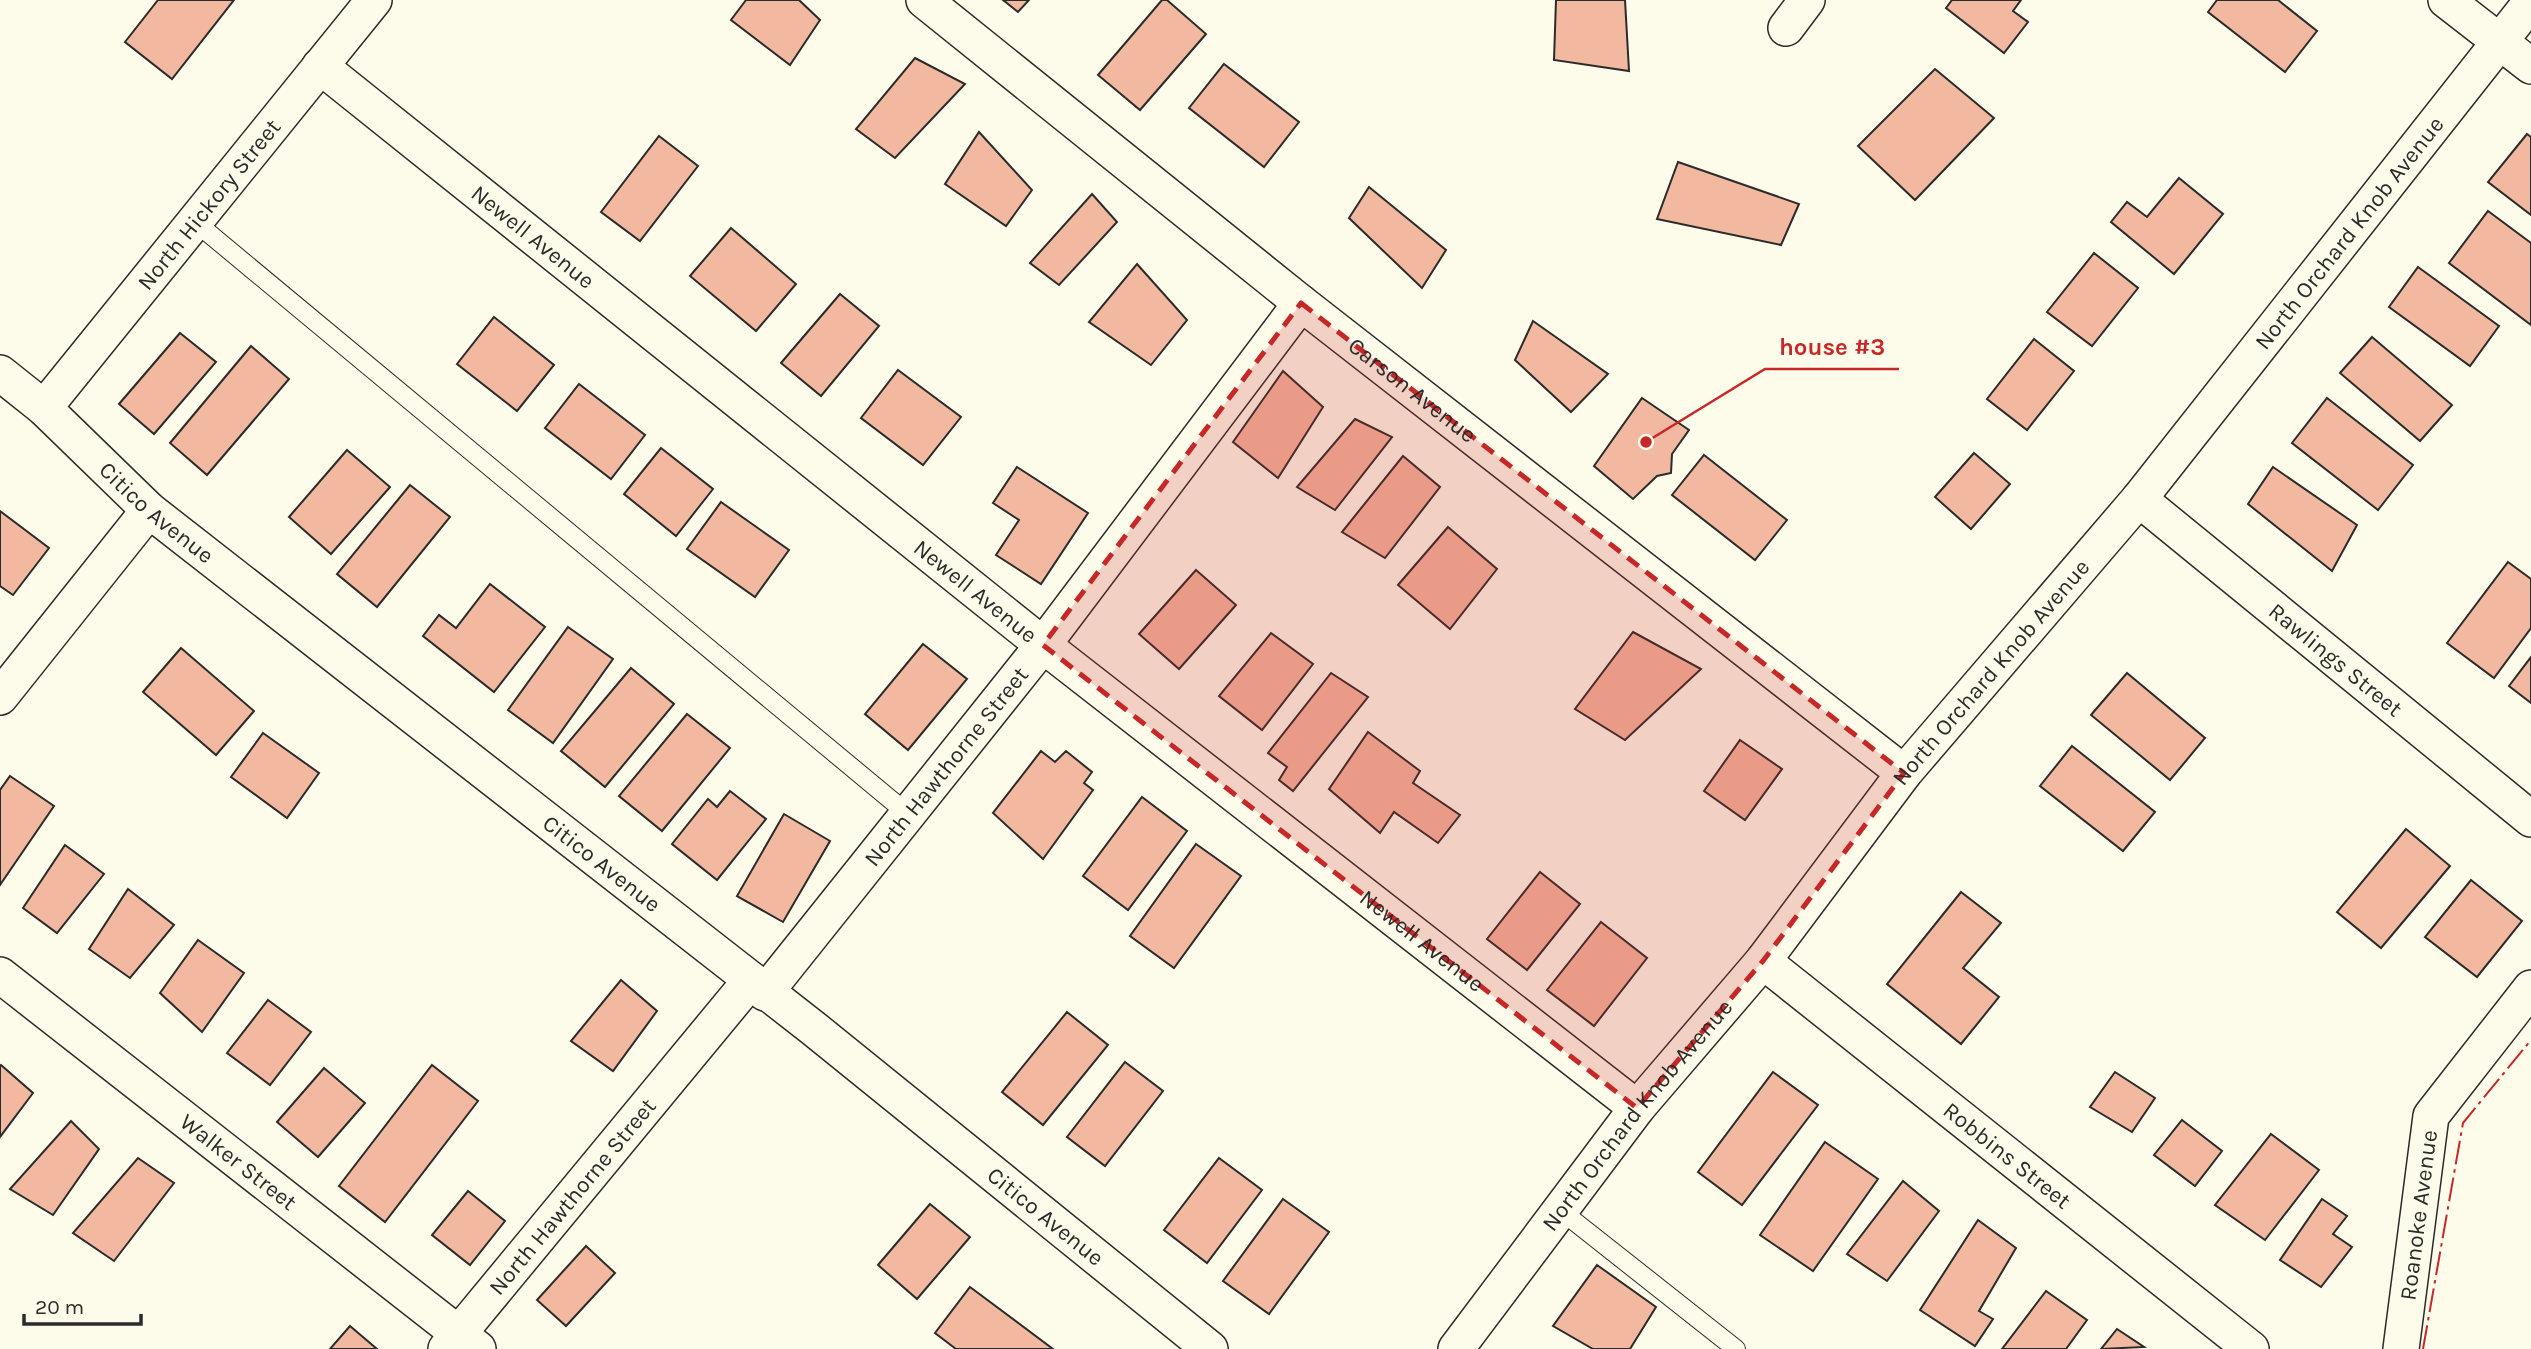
<svg xmlns="http://www.w3.org/2000/svg" width="2531" height="1349" font-family="Karla,sans-serif">
  <style>
    .building { fill: #f2b8a0; stroke: #2b2b2b; stroke-width: 2 }
    .lines { fill: none; stroke-linecap: round; stroke-linejoin: round }
    .service-casing { stroke: #2b2b2b; stroke-width: 20 }
    .minor-casing { stroke: #2b2b2b; stroke-width: 38 }
    .service { stroke: #fdfbea; stroke-width: 18 }
    .minor { stroke: #fdfbea; stroke-width: 35 }
    .power { stroke: #c62828; stroke-width: 2; stroke-dasharray: 24 5 3.5 5; stroke-linecap: butt }
    .marked { fill: #c62828; fill-opacity: 0.2; stroke: #c62828; stroke-width: 5; stroke-dasharray: 14 9; stroke-linejoin: round }
    .labels { text-anchor: middle; stroke-width: 5; stroke-linejoin: round; paint-order: stroke }
    .street-label { font-size: 23px; fill: #2b2b2b; stroke: #fdfbea }
    .leader { fill: none; stroke: #c62828; stroke-width: 2.5 }
    .callout-dot { fill: #c62828; stroke: #fdfbea; stroke-width: 2.5 }
    .callout-label { font-size: 24px; text-anchor: middle; font-weight: bold; fill: #c62828; stroke: #fdfbea; stroke-width: 5; stroke-linejoin: round; paint-order: stroke }
  </style>
  <rect width="100%" height="100%" fill="#fdfbea"/>
  <g class="building">
    <polygon points="158,0 234,0 172,79 125,42"/>
    <polygon points="746,0 799,0 820,20 790,65 731,20"/>
    <polygon points="1003,0 1029,0 1018,12"/>
    <polygon points="1162,0 1167,0 1206,34 1140,110 1098,75"/>
    <polygon points="1556,0 1625,0 1629,71 1554,60"/>
    <polygon points="1952,0 2021,0 2013,11 2028,22 2004,53 1946,8"/>
    <polygon points="2217,0 2278,0 2317,31 2285,72 2208,12"/>
    <polygon points="915,58 965,84 895,158 856,129"/>
    <polygon points="1224,64 1299,122 1264,167 1189,108"/>
    <polygon points="1935,69 1994,118 1915,200 1858,146"/>
    <polygon points="979,132 1032,190 1006,226 945,184"/>
    <polygon points="2527,134 2531,137 2531,215 2488,182"/>
    <polygon points="659,136 698,166 640,241 601,212"/>
    <polygon points="1678,162 1799,204 1781,245 1657,219"/>
    <polygon points="2179,178 2223,214 2174,274 2111,222 2127,202 2147,217"/>
    <polygon points="1369,187 1446,250 1422,288 1349,218"/>
    <polygon points="1092,194 1117,222 1059,285 1030,263"/>
    <polygon points="2488,211 2531,243 2531,325 2449,263"/>
    <polygon points="731,228 796,284 756,331 690,276"/>
    <polygon points="2094,253 2138,288 2092,346 2047,312"/>
    <polygon points="1137,264 1187,320 1151,365 1089,322"/>
    <polygon points="2418,267 2499,326 2470,366 2389,307"/>
    <polygon points="840,294 879,326 821,396 781,363"/>
    <polygon points="494,317 554,365 517,411 457,364"/>
    <polygon points="1533,321 1608,374 1571,412 1515,360"/>
    <polygon points="180,333 216,362 154,434 119,404"/>
    <polygon points="2372,337 2452,405 2420,441 2340,373"/>
    <polygon points="2034,339 2074,371 2027,430 1987,399"/>
    <polygon points="251,346 289,379 207,475 170,443"/>
    <polygon points="898,370 961,417 923,465 861,418"/>
    <polygon points="1283,371 1323,407 1278,478 1233,442"/>
    <polygon points="579,384 645,435 611,479 545,428"/>
    <polygon points="1642,398 1689,430 1672,454 1671,473 1657,476 1633,499 1594,466"/>
    <polygon points="2327,398 2413,465 2378,510 2292,443"/>
    <polygon points="1355,419 1392,437 1335,510 1297,487"/>
    <polygon points="661,448 713,489 676,536 624,494"/>
    <polygon points="347,450 390,487 331,554 289,517"/>
    <polygon points="1974,453 2010,484 1971,529 1935,497"/>
    <polygon points="1704,455 1787,520 1755,560 1672,495"/>
    <polygon points="1403,456 1440,487 1385,558 1342,532"/>
    <polygon points="1017,467 1088,513 1041,584 996,555 1019,520 993,503"/>
    <polygon points="2273,467 2357,525 2332,571 2248,504"/>
    <polygon points="410,485 450,517 377,607 337,574"/>
    <polygon points="721,502 789,550 755,597 687,549"/>
    <polygon points="0,511 49,548 13,595 0,586"/>
    <polygon points="1448,527 1497,569 1450,629 1398,585"/>
    <polygon points="2508,562 2531,579 2531,628 2494,678 2447,643"/>
    <polygon points="1196,570 1236,605 1179,669 1139,634"/>
    <polygon points="490,584 545,627 494,692 423,636 439,615 456,628"/>
    <polygon points="568,627 613,659 553,743 508,710"/>
    <polygon points="1633,632 1701,669 1625,740 1575,709"/>
    <polygon points="1271,633 1313,664 1262,730 1219,696"/>
    <polygon points="923,644 967,679 908,750 865,714"/>
    <polygon points="181,648 254,711 216,755 143,692"/>
    <polygon points="2531,657 2531,703 2509,686"/>
    <polygon points="631,668 674,704 605,787 561,751"/>
    <polygon points="1331,673 1368,697 1293,791 1279,780 1287,767 1268,753"/>
    <polygon points="2127,673 2205,738 2170,780 2091,715"/>
    <polygon points="687,714 730,748 662,831 619,796"/>
    <polygon points="1368,732 1420,771 1413,783 1460,815 1438,843 1394,812 1380,833 1329,789"/>
    <polygon points="263,733 319,773 287,818 231,777"/>
    <polygon points="1740,740 1782,769 1745,820 1704,791"/>
    <polygon points="2072,746 2155,812 2123,851 2040,786"/>
    <polygon points="1041,751 1055,762 1066,751 1092,772 1084,783 1093,790 1043,859 993,813"/>
    <polygon points="10,776 54,806 0,885 0,790"/>
    <polygon points="730,791 766,819 717,880 672,844 708,799 717,807"/>
    <polygon points="1142,797 1187,831 1128,910 1083,876"/>
    <polygon points="784,814 830,841 783,922 737,896"/>
    <polygon points="2406,829 2450,866 2381,948 2337,912"/>
    <polygon points="1196,844 1241,876 1174,968 1130,936"/>
    <polygon points="65,845 104,874 57,933 23,908"/>
    <polygon points="1540,872 1580,904 1527,970 1487,939"/>
    <polygon points="2471,880 2522,921 2477,977 2425,937"/>
    <polygon points="128,889 174,925 130,978 89,949"/>
    <polygon points="1961,892 2001,923 1963,968 1999,997 1961,1044 1887,984"/>
    <polygon points="1601,922 1647,958 1594,1026 1547,990"/>
    <polygon points="198,940 244,973 202,1032 160,993"/>
    <polygon points="621,980 657,1011 613,1071 571,1041"/>
    <polygon points="268,1000 311,1032 270,1085 227,1053"/>
    <polygon points="1067,1012 1108,1045 1043,1125 1002,1092"/>
    <polygon points="1125,1062 1163,1091 1105,1166 1067,1137"/>
    <polygon points="1,1065 33,1093 0,1137 0,1066"/>
    <polygon points="432,1065 478,1101 385,1222 339,1186"/>
    <polygon points="324,1068 365,1103 318,1157 277,1122"/>
    <polygon points="1773,1072 1818,1105 1742,1205 1698,1172"/>
    <polygon points="2115,1072 2155,1098 2132,1132 2090,1107"/>
    <polygon points="2182,1120 2222,1151 2195,1186 2154,1155"/>
    <polygon points="71,1121 99,1149 53,1215 10,1189"/>
    <polygon points="2271,1134 2319,1170 2265,1240 2215,1205"/>
    <polygon points="1825,1142 1878,1179 1813,1271 1760,1235"/>
    <polygon points="138,1158 174,1183 114,1261 73,1233"/>
    <polygon points="1219,1158 1262,1190 1207,1263 1164,1230"/>
    <polygon points="1903,1181 1939,1211 1887,1281 1847,1254"/>
    <polygon points="468,1191 505,1221 470,1265 432,1235"/>
    <polygon points="1283,1199 1329,1232 1269,1314 1223,1281"/>
    <polygon points="2322,1199 2347,1216 2333,1234 2352,1247 2321,1287 2280,1260"/>
    <polygon points="930,1204 970,1237 917,1299 878,1265"/>
    <polygon points="1978,1220 2016,1248 1979,1311 1993,1319 1975,1346 1920,1310"/>
    <polygon points="586,1246 615,1273 566,1326 537,1300"/>
    <polygon points="1597,1265 1656,1307 1630,1349 1593,1349 1553,1326"/>
    <polygon points="970,1287 1053,1349 956,1349 935,1333"/>
    <polygon points="2046,1291 2087,1320 2066,1349 2002,1349"/>
    <polygon points="350,1326 377,1349 330,1349"/>
    <polygon points="2117,1329 2144,1347 2101,1349"/>
  </g>
  <g class="lines">
    <g class="service-casing">
      <g id="service">
        <polyline points="194,221 908,814"/>
        <polyline points="1560,1210 1736,1349"/>
      </g>
    </g>
    <g class="minor-casing">
      <g id="minor">
        <path id="s1" d="M924 0 1301 303 1904 773"/>
        <polyline points="2446,0 2531,66"/>
        <polyline points="1786,28 1807,0"/>
        <path id="s2" d="M320 66 1043 645 1637 1108"/>
        <path id="s3" d="M0 373 44 408 149 510 813 1028 1210 1349"/>
        <path id="s4" d="M44 408 374 0"/>
        <path id="s5" d="M2139 499 2531 819"/>
        <polyline points="0,697 149,510"/>
        <path id="s6" d="M1763 961 2251 1349"/>
        <path id="s7" d="M0 975 478 1349"/>
        <path id="s8" d="M765 993 1043 645 1301 303"/>
        <path id="s9" d="M446 1349 751 980"/>
        <path id="s10" d="M1456 1349 1637 1108 1763 961 1904 773 2139 499 2531 2"/>
        <path id="s11" d="M2401 1349 2431 1116 2531 988"/>
      </g>
    </g>
    <use href="#service" class="service"/>
    <use href="#minor" class="minor"/>
    <polyline class="power" points="2423,1349 2463,1123 2531,1040"/>
  </g>
  <path class="marked" d="M1301 303 1904 773 1763 961 1637 1108 1043 645Z"/>
  <g class="labels">
    <g class="street-label">
      <text dy="8" stroke="none"><textPath href="#s4" startOffset="262">North Hickory Street</textPath></text>
      <text dy="8" stroke="none"><textPath href="#s10" startOffset="1430">North Orchard Knob Avenue</textPath></text>
      <text dy="8" stroke="none"><textPath href="#s2" startOffset="273">Newell Avenue</textPath></text>
      <text dy="8" stroke="none"><textPath href="#s1" startOffset="625">Carson Avenue</textPath></text>
      <text dy="8" stroke="none"><textPath href="#s3" startOffset="210">Citico Avenue</textPath></text>
      <text dy="8" stroke="none"><textPath href="#s2" startOffset="840">Newell Avenue</textPath></text>
      <text dy="8" stroke="none"><textPath href="#s5" startOffset="254">Rawlings Street</textPath></text>
      <text dy="8" stroke="none"><textPath href="#s10" startOffset="863">North Orchard Knob Avenue</textPath></text>
      <text dy="8" stroke="none"><textPath href="#s8" startOffset="290">North Hawthorne Street</textPath></text>
      <text dy="8" stroke="none"><textPath href="#s3" startOffset="777">Citico Avenue</textPath></text>
      <text dy="8" stroke="none"><textPath href="#s2" startOffset="1407">Newell Avenue</textPath></text>
      <text dy="8" stroke="none"><textPath href="#s10" startOffset="296">North Orchard Knob Avenue</textPath></text>
      <text dy="8" stroke="none"><textPath href="#s6" startOffset="312">Robbins Street</textPath></text>
      <text dy="8" stroke="none"><textPath href="#s7" startOffset="303">Walker Street</textPath></text>
      <text dy="8" stroke="none"><textPath href="#s9" startOffset="198">North Hawthorne Street</textPath></text>
      <text dy="8" stroke="none"><textPath href="#s11" startOffset="135">Roanoke Avenue</textPath></text>
      <text dy="8" stroke="none"><textPath href="#s3" startOffset="1344">Citico Avenue</textPath></text>
    </g>
  </g>
  <path class="leader" d="M1646 442L1765 369H1899"/>
  <circle class="callout-dot" cx="1646" cy="442" r="7"/>
  <g class="callout-label">
    <text x="1832" y="355">house #3</text>
  </g>
  <path d="M24 1314v10h117v-10" fill="none" stroke="#2b2b2b" stroke-width="3.5"/>
  <text x="35" y="1314" font-size="21" fill="#2b2b2b" stroke="#fdfbea" stroke-width="5" paint-order="stroke">20 m</text>
</svg>
